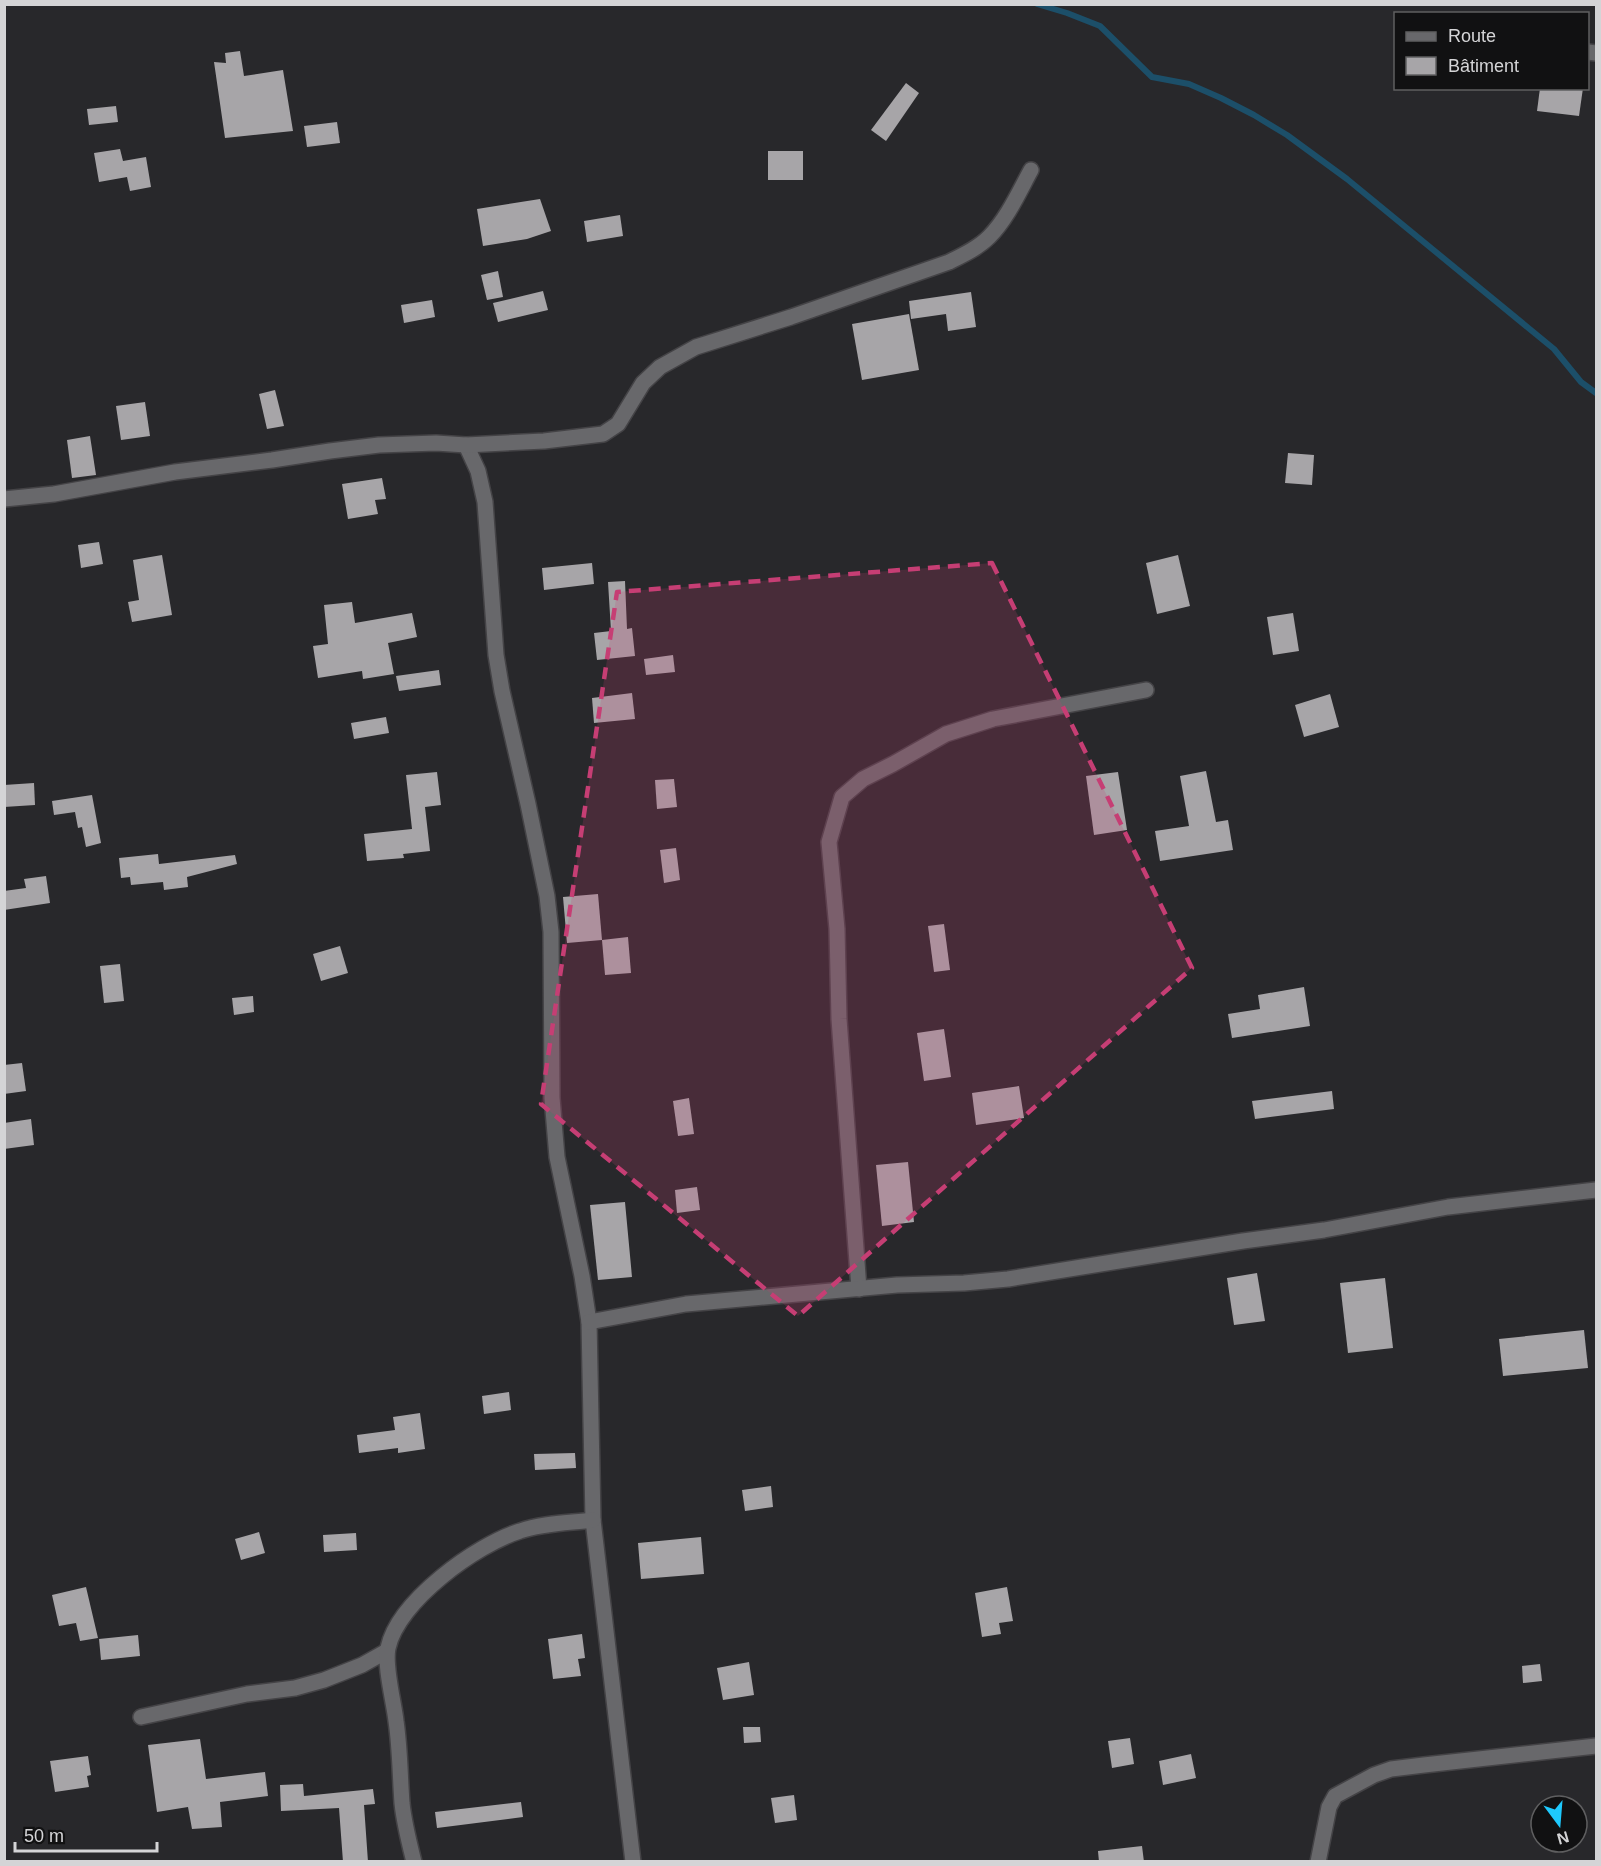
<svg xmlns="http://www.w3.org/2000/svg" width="1601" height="1866" font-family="Arial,sans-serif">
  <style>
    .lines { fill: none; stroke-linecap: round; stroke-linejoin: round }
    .stream { stroke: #1c4f69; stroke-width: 6 }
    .building { fill: #a7a5a8 }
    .minor-casing { stroke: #444346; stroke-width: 18 }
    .minor { stroke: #68686b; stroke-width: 15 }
    .marked { fill: #c63e74; fill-opacity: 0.2; stroke: #c63e74; stroke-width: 4.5; stroke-dasharray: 12 8; stroke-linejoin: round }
  </style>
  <rect width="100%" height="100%" fill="#28282b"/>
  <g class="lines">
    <polyline class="stream" points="1037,4 1067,13 1100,26 1152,77 1189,84 1221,98 1254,115 1287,135 1347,179 1554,349 1581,382 1596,393"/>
  </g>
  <g class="building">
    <polygon points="240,51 244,76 283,70 293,131 225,138 214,62 226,63 225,53"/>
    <polygon points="906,83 919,93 886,141 871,130"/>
    <polygon points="1540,88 1583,88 1579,116 1537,111"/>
    <polygon points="116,106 118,122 89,125 87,109"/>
    <polygon points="337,122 340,143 307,147 304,126"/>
    <polygon points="120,149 123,161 146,157 151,187 130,191 127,177 99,182 94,153"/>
    <rect x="768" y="151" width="35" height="29"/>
    <polygon points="540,199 551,231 527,239 483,246 477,209"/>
    <polygon points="620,215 623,236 587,242 584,221"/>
    <polygon points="498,271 503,297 487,300 481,275"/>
    <polygon points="543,291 548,310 498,322 493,303"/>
    <polygon points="971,292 976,327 948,331 946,314 911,319 909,301"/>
    <polygon points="432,300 435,317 404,323 401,305"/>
    <polygon points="909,314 919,370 862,380 852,324"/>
    <polygon points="275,390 284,426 267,429 259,394"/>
    <polygon points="145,402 150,436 121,440 116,406"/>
    <polygon points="90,436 96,475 72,478 67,440"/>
    <polygon points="1288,453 1314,455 1312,485 1285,483"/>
    <polygon points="382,478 386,499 375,500 378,514 348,519 342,484"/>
    <polygon points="99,542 103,564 81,568 78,545"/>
    <polygon points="162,555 172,615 132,622 128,602 139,600 133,560"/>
    <polygon points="1178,555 1190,606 1157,614 1146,563"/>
    <polygon points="592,563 594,584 544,590 542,568"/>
    <polygon points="625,581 627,629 632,628 635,656 597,660 594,633 611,631 608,582"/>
    <polygon points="352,602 355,623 412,613 417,637 388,643 394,674 363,679 362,671 318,678 313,646 328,644 324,605"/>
    <polygon points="1293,613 1299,651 1273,655 1267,617"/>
    <polygon points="673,655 675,672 646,675 644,659"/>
    <polygon points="439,670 441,685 399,691 396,676"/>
    <polygon points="632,693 635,719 594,723 592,698"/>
    <polygon points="1330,694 1339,727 1304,737 1295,705"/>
    <polygon points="386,717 389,733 354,739 351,723"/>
    <polygon points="1206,771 1216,822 1228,820 1233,850 1160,861 1155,831 1189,826 1180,776"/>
    <polygon points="437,772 441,805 425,807 430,851 403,854 404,858 367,861 364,834 412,829 406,775"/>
    <polygon points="1118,772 1127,830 1094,835 1086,776"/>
    <polygon points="674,779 677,807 657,809 655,780"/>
    <polygon points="34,783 35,805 4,807 4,785"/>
    <polygon points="92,795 101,843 86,847 82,827 78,828 75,812 54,815 52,801"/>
    <polygon points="676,848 680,880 664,883 660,850"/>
    <polygon points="158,854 159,864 235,855 237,864 187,877 188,887 164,890 163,882 131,885 130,877 121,878 119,858"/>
    <polygon points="46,876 50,903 4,910 4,891 26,888 24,879"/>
    <polygon points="598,894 602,940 567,943 563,897"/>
    <polygon points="944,924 950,970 934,972 928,926"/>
    <polygon points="628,937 631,973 605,975 602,940"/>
    <polygon points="340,946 348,973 321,981 313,954"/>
    <polygon points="120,964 124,1001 104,1003 100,966"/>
    <polygon points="1304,987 1310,1026 1232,1038 1228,1014 1260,1009 1258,995"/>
    <polygon points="253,996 254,1012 234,1015 232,998"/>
    <polygon points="944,1029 951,1077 924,1081 917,1033"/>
    <polygon points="22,1063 26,1091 4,1094 4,1065"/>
    <polygon points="1019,1086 1024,1118 976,1125 972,1093"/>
    <polygon points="1332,1091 1334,1109 1255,1119 1252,1101"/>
    <polygon points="689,1098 694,1134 678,1136 673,1101"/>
    <polygon points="31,1119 34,1145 4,1149 4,1123"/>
    <polygon points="908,1162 914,1222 882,1226 876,1165"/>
    <polygon points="697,1187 700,1210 677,1213 675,1190"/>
    <polygon points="625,1202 632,1277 598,1280 590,1205"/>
    <polygon points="1257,1273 1265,1321 1234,1325 1227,1278"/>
    <polygon points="1385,1278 1393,1348 1348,1353 1340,1283"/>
    <polygon points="1584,1330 1588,1368 1503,1376 1499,1339"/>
    <polygon points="509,1392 511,1410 484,1414 482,1396"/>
    <polygon points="420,1413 425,1449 398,1453 398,1448 359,1453 357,1435 395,1430 393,1417"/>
    <polygon points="575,1453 576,1468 535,1470 534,1454"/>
    <polygon points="771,1486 773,1507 745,1511 742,1490"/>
    <polygon points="259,1532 265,1553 241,1560 235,1539"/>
    <polygon points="356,1533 357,1550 324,1552 323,1535"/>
    <polygon points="701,1537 704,1574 641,1579 638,1543"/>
    <polygon points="86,1587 98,1638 80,1641 76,1623 59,1626 52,1595"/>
    <polygon points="1007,1587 1013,1621 999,1623 1001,1634 982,1637 975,1593"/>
    <polygon points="582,1634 585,1658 578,1659 581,1676 553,1679 548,1639"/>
    <polygon points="138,1635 140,1656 101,1660 99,1639"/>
    <polygon points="749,1662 754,1695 723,1700 717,1668"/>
    <polygon points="1540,1664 1542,1681 1523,1683 1522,1666"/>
    <polygon points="743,1727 760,1727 761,1742 744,1743"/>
    <polygon points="1130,1738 1134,1764 1112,1768 1108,1741"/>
    <polygon points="200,1739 206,1779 265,1772 268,1796 220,1802 222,1827 192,1829 188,1807 157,1812 148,1745"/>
    <polygon points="1191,1754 1196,1778 1163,1785 1159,1761"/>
    <polygon points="88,1756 91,1775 87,1776 89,1787 55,1792 50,1761"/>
    <polygon points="303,1784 304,1796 373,1789 375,1804 364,1805 368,1862 343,1862 339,1808 281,1811 280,1785"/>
    <polygon points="794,1795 797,1820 775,1823 771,1798"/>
    <polygon points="521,1802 523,1817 437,1828 435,1812"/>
    <polygon points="1142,1846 1144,1862 1099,1862 1098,1851"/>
  </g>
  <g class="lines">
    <g class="minor-casing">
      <g id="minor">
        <polyline points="1588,52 1596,53"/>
        <polyline points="466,445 478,471 485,502 496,655 502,691 528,804 547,896 551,932 552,1098 557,1157 582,1276 589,1322 593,1520 633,1862"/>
        <path d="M4 499 54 494 175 472 272 460 330 451 379 445 436 443 466 445 544 441 603 434 618 424 643 383 660 367 696 347 791 317 949 262C963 255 978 248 989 237 1007 219 1019 192 1031 170"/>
        <polyline points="859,1289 839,1019 837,929 829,842 842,797 863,779 893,764 946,734 993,719 1146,690"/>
        <polyline points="589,1322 686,1304 897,1285 964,1283 1008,1279 1243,1241 1324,1230 1448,1207 1596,1190"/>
        <polyline points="141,1717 247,1694 295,1688 324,1680 362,1665 387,1651"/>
        <path d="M414 1862C409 1842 404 1823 402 1803 400 1776 400 1748 396 1721 394 1702 384 1666 388 1648 398 1601 476 1545 520 1531 543 1523 569 1523 593 1520"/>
        <polyline points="1318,1862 1329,1807 1335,1796 1374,1775 1391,1769 1424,1765 1596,1746"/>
      </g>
    </g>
    <use href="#minor" class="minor"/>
  </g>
  <path class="marked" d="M992 563 1192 968 798 1316 541 1104 617 592Z"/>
  <rect width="1601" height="1866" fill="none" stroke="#d4d4d6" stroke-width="12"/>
  <rect x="1394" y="12" width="195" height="78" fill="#111112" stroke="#5f5f60" stroke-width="1.5"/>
  <rect x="1406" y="32" width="30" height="9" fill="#68686b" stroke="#5f5f60" stroke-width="1.5"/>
  <text x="1448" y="42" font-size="18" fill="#d4d4d6">Route</text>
  <rect x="1406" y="57" width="30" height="18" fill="#a7a5a8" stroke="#5f5f60" stroke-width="1.5"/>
  <text x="1448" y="72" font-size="18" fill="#d4d4d6">Bâtiment</text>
  <g transform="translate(1559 1824) rotate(164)"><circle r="28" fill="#111112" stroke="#5f5f60" stroke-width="1.5"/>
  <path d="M0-4.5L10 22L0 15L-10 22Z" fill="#1ec9fd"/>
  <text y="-9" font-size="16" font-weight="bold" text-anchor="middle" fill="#d4d4d6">N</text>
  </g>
  <path d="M15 1842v9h142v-9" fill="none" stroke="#d4d4d6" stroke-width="3"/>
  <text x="24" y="1842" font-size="18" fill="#d4d4d6" stroke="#111112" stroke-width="4.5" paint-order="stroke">50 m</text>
</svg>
